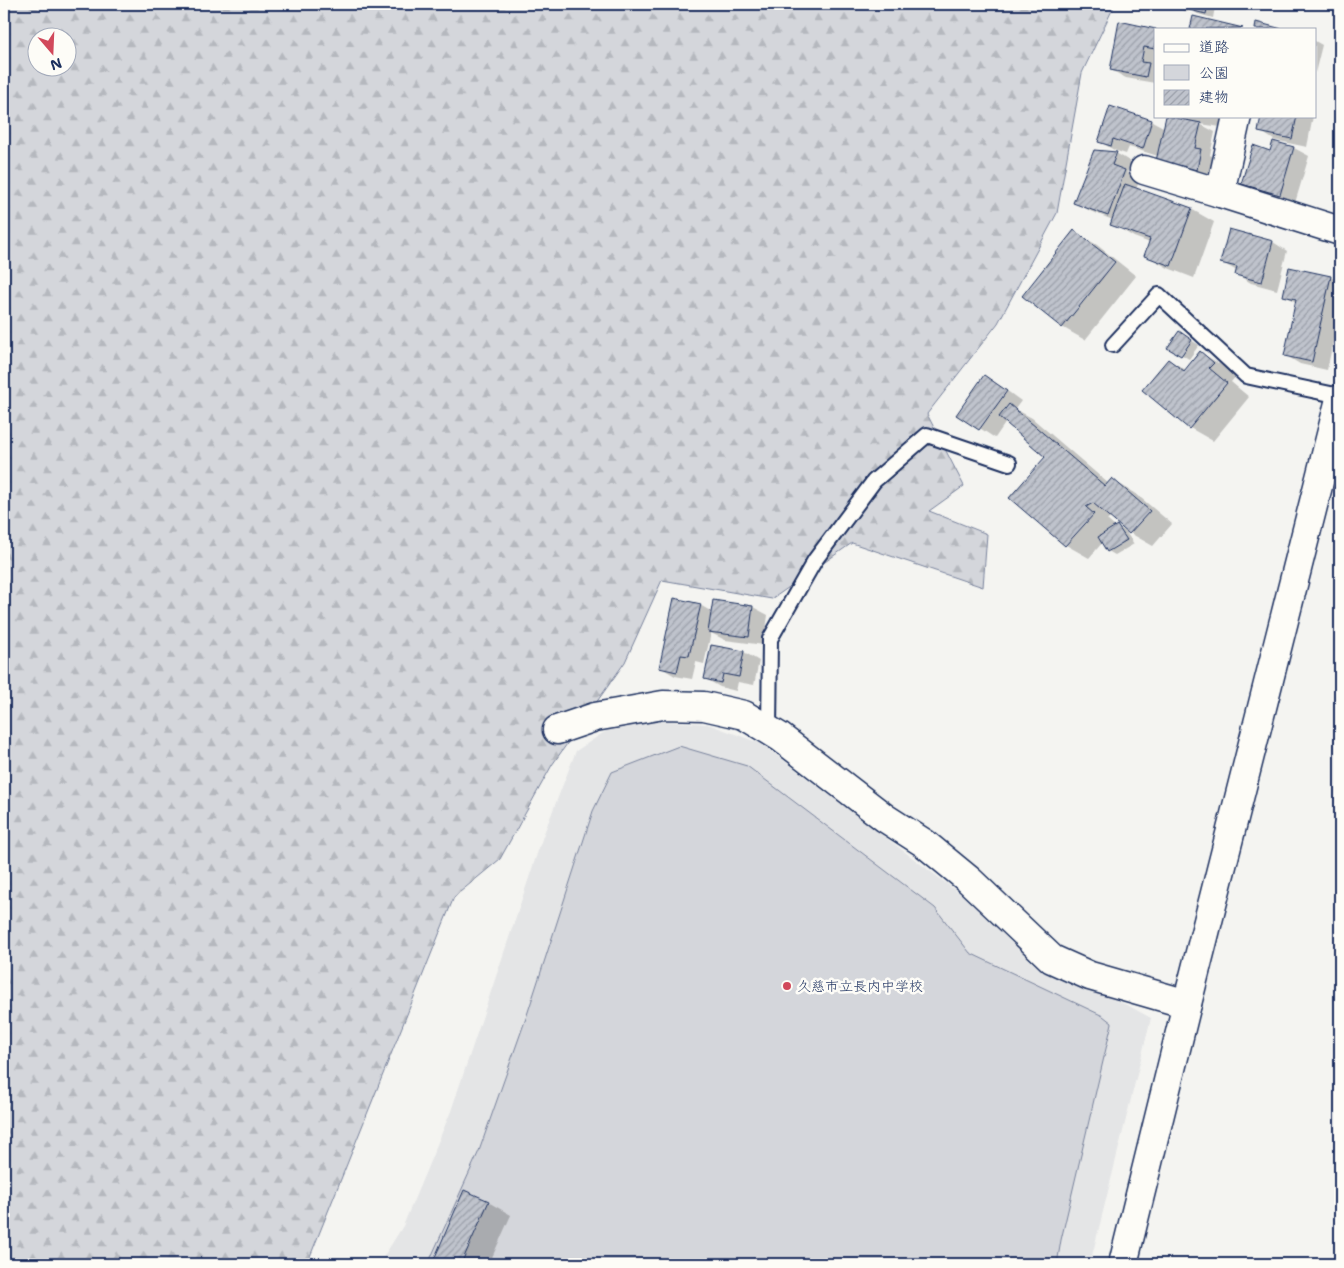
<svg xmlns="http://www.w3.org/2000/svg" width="1344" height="1268" font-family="'Shantell Sans','Klee One',sans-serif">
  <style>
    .built { fill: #e4e5e6 }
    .green { fill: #d4d6db; stroke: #78829c }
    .forest { fill: url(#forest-firs); stroke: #78829c; fill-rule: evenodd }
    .shadow { fill: #0003 }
    .building { fill: url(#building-hatch); stroke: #1b2f5e }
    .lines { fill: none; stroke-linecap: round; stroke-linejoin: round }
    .lane-casing { stroke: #1b2f5e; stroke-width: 18 }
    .street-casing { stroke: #1b2f5e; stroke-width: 31 }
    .secondary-casing { stroke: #1b2f5e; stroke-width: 31 }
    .lane { stroke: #fdfcf7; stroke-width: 14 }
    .street { stroke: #fdfcf7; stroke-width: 28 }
    .secondary { stroke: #fdfcf7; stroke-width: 28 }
    .poi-dot { fill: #d1495b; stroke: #fdfcf7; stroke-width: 2 }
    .labels { text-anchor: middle; stroke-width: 5; stroke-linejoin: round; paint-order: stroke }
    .poi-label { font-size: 14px; fill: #1b2f5e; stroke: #fdfcf7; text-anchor: start }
  </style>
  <defs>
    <pattern id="forest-firs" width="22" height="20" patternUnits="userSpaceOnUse" patternTransform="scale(1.25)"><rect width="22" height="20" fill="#d4d6db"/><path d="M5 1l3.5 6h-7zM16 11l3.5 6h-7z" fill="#b5b8be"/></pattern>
    <pattern id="building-hatch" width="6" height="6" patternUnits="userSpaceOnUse" patternTransform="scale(1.25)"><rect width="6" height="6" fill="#bfc3cc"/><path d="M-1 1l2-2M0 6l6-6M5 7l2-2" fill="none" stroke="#9a9fa9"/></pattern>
  </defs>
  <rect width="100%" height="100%" fill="#f4f4f1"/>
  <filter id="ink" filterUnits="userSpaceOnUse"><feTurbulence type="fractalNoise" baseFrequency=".02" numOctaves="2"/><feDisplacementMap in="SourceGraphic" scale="10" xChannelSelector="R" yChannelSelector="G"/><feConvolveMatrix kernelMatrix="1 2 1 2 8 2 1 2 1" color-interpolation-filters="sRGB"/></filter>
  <g filter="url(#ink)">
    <polygon class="built" points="655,720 708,724 762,744 963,896 1035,965 1129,1006 1151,1018 1090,1264 379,1264 403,1226 451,1111 543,836 576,751 609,729"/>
    <polygon class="green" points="679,746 747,766 935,908 970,953 1103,1016 1112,1023 1061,1240 1057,1264 428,1264 479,1151 526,1018 593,811 612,772"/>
    <path class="forest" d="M4 4H1115L1082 73 1057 213 998 323 927 414 964 486 929 511 987 534 983 587 852 543 772 599 662 580 625 662 552 765 500 859 454 897 307 1264H4ZM38 38H68V68H38Z"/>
    <g class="shadow">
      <polygon points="1172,4 1210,4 1215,7 1213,18 1198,14 1189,9 1188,12 1178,9 1171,5"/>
      <polygon points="1194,18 1241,29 1191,29"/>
      <polygon points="1155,30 1155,83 1126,78 1111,70"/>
      <polygon points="1315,41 1322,45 1315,73"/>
      <polygon points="1179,116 1223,116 1221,127 1200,124 1215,132 1210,155 1216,159 1211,178 1173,169 1158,156 1129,147 1126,154 1114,150 1099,141 1152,121 1165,128 1185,120"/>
      <polygon points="1262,116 1313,116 1307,147 1274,140 1260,131"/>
      <polygon points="1274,142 1294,148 1309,156 1295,203 1258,192 1243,183 1271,152"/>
      <polygon points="1116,153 1131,162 1127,173 1140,180 1136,189 1191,209 1214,222 1194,278 1168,268 1145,255 1150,243 1134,237 1112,224 1113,220 1090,211 1075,202"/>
      <polygon points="1075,232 1097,245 1136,276 1085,340 1062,327"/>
      <polygon points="1273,242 1287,251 1277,290 1251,283 1236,274 1237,271 1221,262"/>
      <polygon points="1331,277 1340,283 1340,310 1327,370 1300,364 1285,355 1297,303 1284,295"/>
      <polygon points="1186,337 1199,345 1189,359 1169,347"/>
      <polygon points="1201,353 1223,366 1236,376 1231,382 1249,397 1213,441 1190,428 1144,390 1169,360 1186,370"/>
      <polygon points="999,385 1021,401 1015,409 1032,418 1109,484 1112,480 1135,493 1172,524 1153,546 1130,533 1112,518 1107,520 1116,528 1117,527 1125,531 1134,544 1115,555 1108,551 1103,542 1089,558 1066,545 1011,498 1047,456 1006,422 995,438 958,414"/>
      <polygon points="700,605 712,612 753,607 768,615 764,645 725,640 711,633 704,664 696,662 692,679 675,676 660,667"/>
      <polygon points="712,646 744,652 759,661 754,685 738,682 736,691 720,687 706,679"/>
      <polygon points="464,1192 488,1202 511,1215 489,1264 433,1264"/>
    </g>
    <g class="building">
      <polygon points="1191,4 1208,4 1206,14 1189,10"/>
      <polygon points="1193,16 1243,28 1190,29"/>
      <polygon points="1119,21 1156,29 1155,49 1144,47 1141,62 1149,63 1146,77 1110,70"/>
      <polygon points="1256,22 1282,29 1255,29"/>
      <polygon points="1110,106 1152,120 1143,149 1113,139 1111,146 1098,142"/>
      <polygon points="1166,116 1201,123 1195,148 1201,149 1197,170 1156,161"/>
      <polygon points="1261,116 1297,116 1292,139 1258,132"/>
      <polygon points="1273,141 1294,147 1280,195 1241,184 1253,145 1270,151"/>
      <polygon points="1094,150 1117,152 1112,165 1125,170 1108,216 1073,203"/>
      <polygon points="1125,184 1192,208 1171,266 1144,256 1150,239 1110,225"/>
      <polygon points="1229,229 1273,241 1262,282 1235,275 1237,267 1220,263"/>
      <polygon points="1074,230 1115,262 1062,328 1022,296"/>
      <polygon points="1289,267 1331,276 1312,362 1284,356 1296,299 1283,296"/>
      <polygon points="1179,331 1192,340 1181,356 1167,348"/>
      <polygon points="1200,351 1214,363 1209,368 1227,383 1189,429 1142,390 1168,359 1184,371"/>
      <polygon points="984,375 1007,391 979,430 956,415"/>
      <polygon points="1009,404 1105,486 1112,478 1150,511 1129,534 1093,503 1086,507 1094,514 1065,546 1009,498 1045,457 999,417"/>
      <polygon points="1117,525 1127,540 1107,552 1098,537"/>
      <polygon points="674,598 701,604 689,656 681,655 677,672 659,668"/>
      <polygon points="713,600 753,606 749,637 708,632"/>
      <polygon points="711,645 744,651 739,677 723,674 721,683 704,679"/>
      <polygon points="464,1190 489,1201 461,1264 432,1264"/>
    </g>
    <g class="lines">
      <g class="lane-casing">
        <g id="lane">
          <polyline points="1113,345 1159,295 1246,376 1340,396"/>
          <polyline points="769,730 770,639 815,560 874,481 927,435 1009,463"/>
        </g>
      </g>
      <g class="street-casing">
        <g id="street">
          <polyline points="1237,116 1220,193 1340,231"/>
          <polyline points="1144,170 1220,193"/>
          <polyline points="557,730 595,717 663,705 704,706 744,715 780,737 885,818 924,843 969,880 1052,959 1090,976 1187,1004"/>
        </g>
      </g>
      <g class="secondary-casing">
        <polyline id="secondary" points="1123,1264 1187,1004 1340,399"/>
      </g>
      <use href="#lane" class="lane"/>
      <use href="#street" class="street"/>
      <use href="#secondary" class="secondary"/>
    </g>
  </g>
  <circle class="poi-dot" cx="787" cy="986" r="5"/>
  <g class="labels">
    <g class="poi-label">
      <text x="797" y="991">久慈市立長内中学校</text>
    </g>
  </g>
  <rect width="1344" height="1268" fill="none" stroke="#fdfcf7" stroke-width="20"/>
  <rect x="10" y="10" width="1324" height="1248" fill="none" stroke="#1b2f5e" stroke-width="2" filter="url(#ink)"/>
  <rect x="1154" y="28" width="162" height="90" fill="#fdfcf7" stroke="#a3aaba"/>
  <rect x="1164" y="44" width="25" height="8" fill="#fdfcf7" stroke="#a3aaba"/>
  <text x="1199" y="52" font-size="15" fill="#1b2f5e">道路</text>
  <rect x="1164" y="65" width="25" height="15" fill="#d4d6db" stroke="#a3aaba"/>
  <text x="1199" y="78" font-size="15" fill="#1b2f5e">公園</text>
  <rect x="1164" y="90" width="25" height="15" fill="url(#building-hatch)" stroke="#a3aaba"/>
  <text x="1199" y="102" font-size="15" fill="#1b2f5e">建物</text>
  <g transform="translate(52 52) rotate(161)"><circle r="24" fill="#fdfcf7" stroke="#a3aaba"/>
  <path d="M0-4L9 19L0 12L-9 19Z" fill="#d1495b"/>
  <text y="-8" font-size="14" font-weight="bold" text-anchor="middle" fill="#1b2f5e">N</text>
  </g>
</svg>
